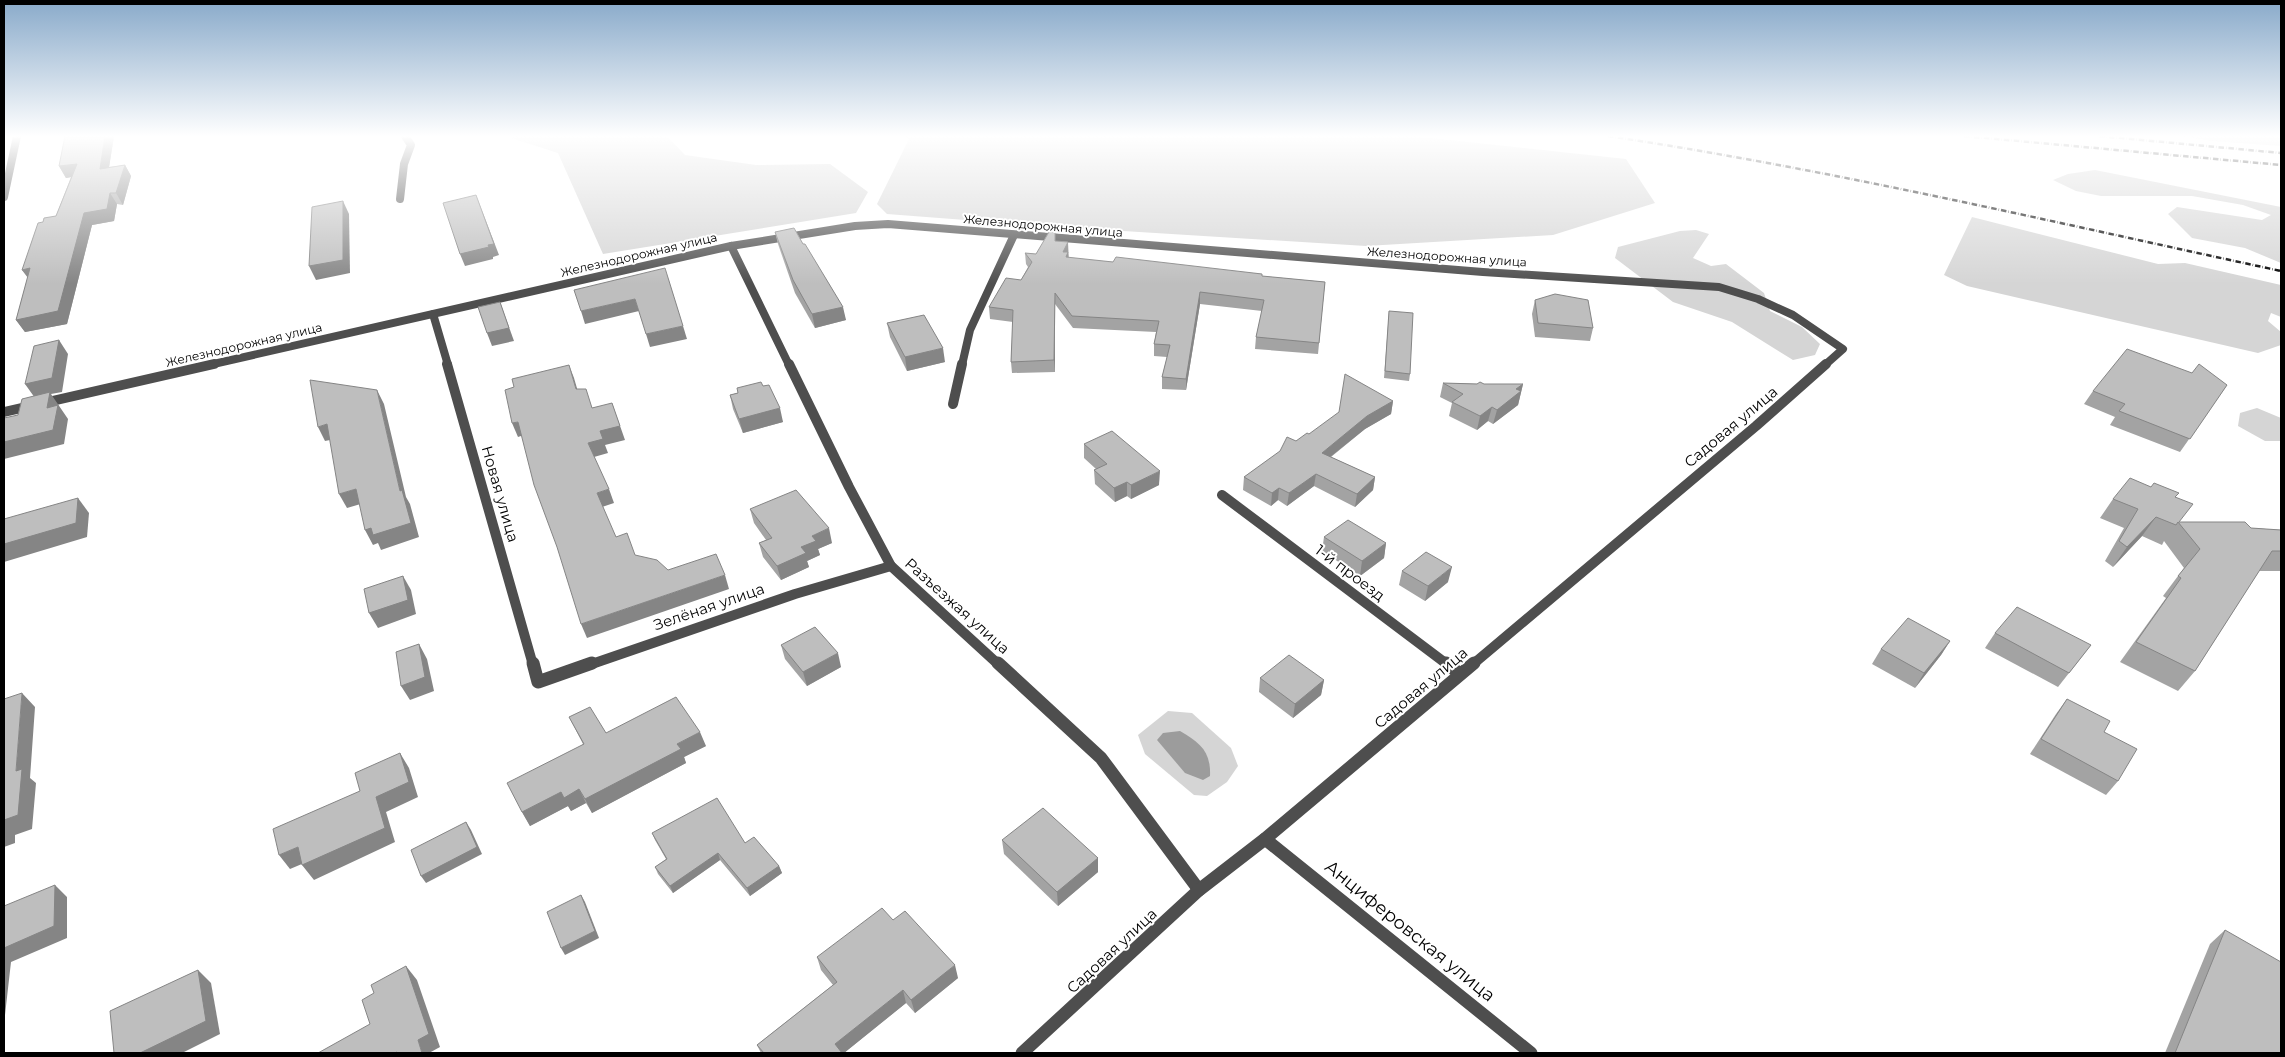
<svg xmlns="http://www.w3.org/2000/svg" width="2285" height="1057" font-family="Montserrat,sans-serif">
  <style>
    .green { fill: #d5d5d5 }
    .water { fill: #9c9c9c }
    .lines { fill: none; stroke-linecap: round; stroke-linejoin: round }
    .street-far2 { stroke: #4e4e4e; stroke-width: 8 }
    .street-far1 { stroke: #4e4e4e; stroke-width: 10 }
    .street { stroke: #4e4e4e; stroke-width: 13 }
    .rail { stroke: #000; stroke-width: 2.5; stroke-dasharray: 5.5 2 0.5 2; stroke-linecap: butt }
    .wall { fill: #a3a3a3 }
    .shaded-wall { fill: #858585 }
    .building { fill: #bebebe; stroke: #858585 }
    .labels { text-anchor: middle; stroke-width: 4; stroke-linejoin: round; paint-order: stroke }
    .far-street-label { font-size: 12px; fill: #000; stroke: #fff }
    .street-label { font-size: 15px; fill: #000; stroke: #fff }
    .near-street-label { font-size: 18px; fill: #000; stroke: #fff }
  </style>
  <rect width="100%" height="100%" fill="#fff"/>
  <g class="green">
    <polygon points="505,136 667,136 685,155 756,165 830,164 868,192 856,213 603,254 558,153"/>
    <polygon points="904,136 1412,136 1626,159 1655,203 1553,235 1366,246 1059,227 887,214 877,204 909,139"/>
    <polygon points="2182,136 2281,136 2281,146 2212,141"/>
    <polygon points="2095,170 2281,207 2281,263 2245,248 2192,238 2168,214 2177,207 2262,220 2271,215 2243,205 2192,196 2101,196 2076,191 2053,180 2068,174"/>
    <polygon points="1972,217 2158,264 2185,263 2281,285 2281,317 2271,313 2268,321 2281,332 2281,345 2258,353 1967,286 1944,275"/>
    <polygon points="1696,230 1709,234 1693,258 1711,266 1726,264 1764,293 1770,311 1802,327 1820,344 1815,355 1793,360 1732,322 1673,302 1615,258 1618,247 1680,231"/>
    <polygon points="2257,408 2281,418 2281,441 2265,441 2238,426 2240,413"/>
    <polygon points="1168,711 1192,713 1231,748 1238,766 1227,782 1207,796 1194,795 1145,754 1138,735"/>
  </g>
  <path class="water" d="M1180 731C1200 743 1211 751 1210 776L1203 780 1185 773 1157 740 1163 733Z"/>
  <g class="lines">
    <g class="street-far2">
      <polyline points="4,197 17,136"/>
      <polyline points="400,199 404,164 411,145 405,136"/>
      <polyline points="731,246 789,365"/>
      <polyline points="433,314 448,365"/>
      <polyline points="209,365 731,246 855,226 888,224 1483,272 1719,287 1758,299 1793,315 1843,349 1825,365"/>
      <polyline points="962,365 970,330 1014,235"/>
    </g>
    <g class="street-far1">
      <polyline points="447,364 533,665"/>
      <polyline points="789,364 849,487 891,566 999,665"/>
      <polyline points="953,404 962,364"/>
      <polyline points="4,412 214,364"/>
      <polyline points="1222,495 1448,665"/>
      <polyline points="589,665 795,594 891,566"/>
      <polyline points="1472,665 1756,426 1826,364"/>
    </g>
    <g class="street">
      <polyline points="533,663 538,682 592,663"/>
      <polyline points="998,663 1101,758 1199,890"/>
      <polyline points="1446,663 1460,674"/>
      <polyline points="1265,839 1531,1053"/>
      <polyline points="1022,1053 1199,890 1265,839 1474,663"/>
    </g>
    <g class="rail">
      <path d="M1608 136C1834 170 2057 223 2281 271"/>
      <polyline points="1964,136 2281,165"/>
      <polyline points="2099,136 2281,153"/>
    </g>
  </g>
  <g class="wall">
    <polygon points="65,136 114,136 109,167 125,165 131,176 123,205 117,204 114,221 92,225 67,324 25,332 16,320 28,277 22,270 43,222 56,216 71,177 66,178 59,166"/>
    <polygon points="775,232 803,244 846,320 815,328 795,293 778,244"/>
    <polygon points="1055,232 1055,241 1068,242 1068,258 1113,262 1262,274 1262,276 1325,282 1318,354 1255,349 1256,337 1262,311 1200,304 1186,390 1162,389 1162,377 1167,357 1154,356 1154,344 1156,332 1073,328 1055,304 1055,372 1012,373 1011,362 1013,322 990,319 989,307 1021,280 1028,267 1026,264 1025,253 1036,254"/>
    <polygon points="1535,300 1593,328 1590,341 1535,337 1532,314"/>
    <polygon points="1389,311 1410,374 1409,381 1384,378"/>
    <polygon points="887,323 945,362 907,371 890,337"/>
    <polygon points="2192,373 2227,385 2180,452 2110,425 2115,417 2084,404 2093,391"/>
    <polygon points="1443,383 1484,384 1523,384 1518,405 1493,424 1488,421 1477,430 1449,416 1452,403 1440,397"/>
    <polygon points="763,386 783,422 743,433 733,409 730,395"/>
    <polygon points="1393,401 1391,414 1365,429 1331,457 1375,477 1373,490 1355,507 1314,486 1287,506 1278,500 1271,506 1243,490 1244,477 1296,441 1309,434"/>
    <polygon points="1084,444 1159,485 1131,499 1127,496 1115,502 1095,484 1094,470 1096,469 1084,458"/>
    <polygon points="2176,497 2179,522 2251,528 2281,530 2281,571 2259,571 2195,671 2178,691 2120,662 2166,598 2163,596 2184,568 2164,541 2162,545 2142,536 2113,567 2105,561 2124,528 2100,518 2113,499"/>
    <polygon points="750,509 832,543 818,549 820,555 807,561 809,567 781,580 763,557 759,543 766,540 754,523"/>
    <polygon points="1324,537 1386,543 1384,558 1360,576 1322,551"/>
    <polygon points="1402,571 1448,582 1425,601 1399,585"/>
    <polygon points="1995,633 2091,645 2058,687 1985,648"/>
    <polygon points="1950,641 1941,655 1915,688 1872,664 1881,649"/>
    <polygon points="781,645 841,667 807,686 785,659"/>
    <polygon points="1260,678 1324,680 1321,695 1293,718 1259,692"/>
    <polygon points="2067,699 2104,732 2118,781 2106,795 2030,754 2056,714"/>
    <polygon points="569,717 606,733 706,746 684,757 686,763 592,813 586,803 571,811 568,806 530,826 522,812 583,744"/>
    <polygon points="652,833 745,843 779,866 782,873 750,896 720,860 673,893 658,874 655,867 666,859 655,840"/>
    <polygon points="1002,840 1098,858 1098,872 1058,906 1004,854"/>
    <polygon points="893,920 958,978 915,1013 906,1003 844,1053 761,1053 757,1045 833,985 821,970 817,957"/>
    <polygon points="2225,930 2281,1053 2165,1053 2210,944"/>
  </g>
  <g class="shaded-wall">
    <polygon points="105,136 114,136 107,180 100,169"/>
    <polygon points="77,164 83,175 66,178 59,166"/>
    <polygon points="125,165 131,176 123,205 116,193"/>
    <polygon points="110,193 117,204 114,221 92,225 67,324 25,332 16,320 84,213"/>
    <polygon points="476,195 499,255 493,257 493,259 465,266 460,254"/>
    <polygon points="343,201 349,214 350,273 316,280 309,266"/>
    <polygon points="1068,242 1069,263 1063,252"/>
    <polygon points="30,268 31,282 22,270"/>
    <polygon points="1200,292 1200,304 1186,390 1186,379"/>
    <polygon points="1055,293 1055,372 1054,360"/>
    <polygon points="635,299 639,311 585,324 581,311"/>
    <polygon points="500,302 514,341 492,346 487,333"/>
    <polygon points="843,307 846,320 815,328 812,314"/>
    <polygon points="683,326 687,339 650,347 646,334"/>
    <polygon points="59,340 68,354 62,392 51,394 68,419 64,444 4,459 4,442 35,398 25,384"/>
    <polygon points="943,348 945,362 907,371 905,357"/>
    <polygon points="569,365 574,378 581,402 576,389"/>
    <polygon points="1523,384 1518,405 1493,424 1497,410 1516,389"/>
    <polygon points="377,390 384,404 406,497 410,504 419,537 381,550 378,543 373,545 365,530 400,491"/>
    <polygon points="1393,401 1391,414 1365,429 1320,465 1322,453 1367,416"/>
    <polygon points="612,403 625,440 605,445 608,453 594,457 588,443 600,431"/>
    <polygon points="1492,407 1488,421 1477,430 1480,416"/>
    <polygon points="780,408 783,422 743,433 739,419"/>
    <polygon points="518,422 524,435 518,437 512,423"/>
    <polygon points="327,424 335,439 325,441 318,427"/>
    <polygon points="1160,471 1159,485 1131,499 1131,485"/>
    <polygon points="1316,474 1314,486 1287,506 1289,493"/>
    <polygon points="1375,477 1373,490 1355,507 1357,494"/>
    <polygon points="1127,482 1127,496 1115,502 1114,488"/>
    <polygon points="1279,488 1278,500 1271,506 1272,493"/>
    <polygon points="356,489 364,503 347,508 339,494"/>
    <polygon points="609,489 614,503 602,507 597,493"/>
    <polygon points="78,498 89,513 87,537 4,562 4,544"/>
    <polygon points="2156,517 2142,536 2113,567 2127,547"/>
    <polygon points="829,528 832,543 818,549 820,555 807,561 809,567 781,580 777,566 812,536"/>
    <polygon points="1386,543 1384,558 1360,576 1362,561"/>
    <polygon points="1452,567 1448,582 1425,601 1428,586"/>
    <polygon points="725,575 729,589 587,638 581,624"/>
    <polygon points="403,576 411,590 416,614 378,628 369,613"/>
    <polygon points="1950,641 1941,655 1915,688 1924,673"/>
    <polygon points="419,644 427,659 434,691 410,700 401,686"/>
    <polygon points="838,653 841,667 807,686 803,672"/>
    <polygon points="1324,680 1321,695 1293,718 1295,704"/>
    <polygon points="22,693 35,707 30,778 36,783 32,829 15,835 15,843 4,847 4,820 16,771"/>
    <polygon points="700,732 706,746 684,757 686,763 592,813 585,799 677,744"/>
    <polygon points="400,753 409,768 418,797 386,812 395,842 314,880 302,865 376,797"/>
    <polygon points="579,789 586,803 571,811 568,806 530,826 522,812 561,792"/>
    <polygon points="466,822 471,830 482,854 426,883 421,876"/>
    <polygon points="298,847 309,861 290,869 279,855"/>
    <polygon points="718,853 720,860 673,893 670,886"/>
    <polygon points="1098,858 1098,872 1058,906 1057,892"/>
    <polygon points="779,866 782,873 750,896 747,888"/>
    <polygon points="55,885 67,897 67,938 11,962 5,1015 4,1016 4,948"/>
    <polygon points="581,895 585,902 599,938 565,955 561,948"/>
    <polygon points="955,965 958,978 915,1013 911,1000"/>
    <polygon points="406,966 417,980 440,1047 429,1053 422,1053 418,1040"/>
    <polygon points="198,970 211,983 220,1034 182,1053 140,1053"/>
    <polygon points="903,990 906,1003 844,1053 838,1053 835,1044"/>
  </g>
  <g class="building">
    <polygon points="65,136 105,136 100,169 125,165 116,193 110,193 107,209 84,213 58,311 16,320 30,268 22,270 38,223 43,222 44,218 56,216 77,164 59,166"/>
    <polygon points="476,195 494,244 488,245 489,247 460,254 443,203"/>
    <polygon points="343,201 343,260 309,266 312,207"/>
    <polygon points="794,228 803,244 805,244 843,307 812,314 793,280 775,232"/>
    <polygon points="1049,232 1055,232 1055,241 1068,242 1063,252 1068,252 1066,257 1113,262 1116,257 1262,274 1262,276 1325,282 1319,343 1256,337 1264,300 1200,292 1186,379 1162,377 1170,345 1154,344 1159,321 1072,316 1055,293 1054,360 1011,362 1013,310 989,307 1006,278 1021,280 1032,262 1025,253 1036,254"/>
    <polygon points="665,268 683,326 646,334 635,299 581,311 574,290"/>
    <polygon points="1555,294 1588,300 1593,328 1538,323 1535,300"/>
    <polygon points="500,302 509,328 487,333 478,307"/>
    <polygon points="1389,311 1413,313 1410,374 1385,371"/>
    <polygon points="924,315 943,348 905,357 887,323"/>
    <polygon points="59,340 52,378 25,384 34,346"/>
    <polygon points="2127,349 2192,373 2199,364 2227,385 2190,439 2119,411 2125,404 2093,391"/>
    <polygon points="569,365 576,389 586,389 592,408 612,403 620,426 600,431 603,439 588,443 609,489 597,493 616,537 627,533 635,555 657,560 668,570 716,554 725,575 581,624 557,547 534,485 518,422 512,423 505,390 514,387 512,379"/>
    <polygon points="1345,374 1393,401 1367,416 1322,453 1375,477 1357,494 1316,474 1289,493 1279,488 1272,493 1244,477 1280,451 1287,437 1296,441 1307,433 1309,434 1339,412"/>
    <polygon points="310,380 377,390 400,491 402,490 411,523 373,535 371,528 365,530 356,489 339,494 327,424 318,427"/>
    <polygon points="761,382 763,386 769,385 780,408 739,419 730,395 738,393 737,388"/>
    <polygon points="1480,382 1484,384 1523,384 1516,389 1521,391 1497,410 1492,407 1480,416 1452,402 1463,394 1443,383 1477,384"/>
    <polygon points="50,392 47,408 58,405 53,430 4,442 4,418 18,415 22,399"/>
    <polygon points="1112,431 1160,471 1131,485 1127,482 1114,488 1094,470 1107,464 1084,444"/>
    <polygon points="2130,478 2151,487 2154,483 2179,493 2175,497 2193,504 2179,522 2245,522 2251,528 2281,530 2281,551 2272,551 2195,671 2136,642 2181,578 2178,576 2200,549 2178,522 2176,525 2156,517 2127,547 2119,541 2138,509 2113,499"/>
    <polygon points="796,490 829,528 812,536 816,541 801,547 806,553 777,566 759,543 772,538 750,509"/>
    <polygon points="78,498 76,523 4,544 4,519"/>
    <polygon points="1348,520 1386,543 1362,561 1324,537"/>
    <polygon points="1426,552 1452,567 1428,586 1402,571"/>
    <polygon points="403,576 408,600 369,613 364,589"/>
    <polygon points="2017,607 2091,645 2069,673 1995,633"/>
    <polygon points="1908,618 1950,641 1924,673 1881,649"/>
    <polygon points="815,627 838,653 803,672 781,645"/>
    <polygon points="419,644 425,677 401,686 396,652"/>
    <polygon points="1289,655 1324,680 1295,704 1260,678"/>
    <polygon points="22,693 16,771 22,769 18,815 4,820 4,699"/>
    <polygon points="676,697 700,732 677,744 681,749 585,799 579,789 564,798 561,792 522,812 507,783 584,744 569,717 590,707 606,733"/>
    <polygon points="2067,699 2110,721 2104,732 2137,749 2118,781 2041,739"/>
    <polygon points="400,753 409,782 376,797 385,828 302,865 298,847 279,855 273,829 360,791 355,773"/>
    <polygon points="717,798 745,843 754,837 779,866 747,888 718,853 670,886 655,867 667,859 652,833"/>
    <polygon points="1043,808 1098,858 1057,892 1002,840"/>
    <polygon points="466,822 477,847 421,876 411,850"/>
    <polygon points="55,885 54,926 4,948 4,906"/>
    <polygon points="581,895 595,931 561,948 547,912"/>
    <polygon points="882,908 893,920 905,911 955,965 911,1000 903,990 835,1044 842,1053 764,1053 757,1045 837,982 817,957"/>
    <polygon points="2225,930 2281,962 2281,1053 2175,1053"/>
    <polygon points="406,966 429,1034 418,1040 422,1053 397,1053 397,1052 395,1053 318,1053 370,1024 362,1000 374,993 371,985"/>
    <polygon points="198,970 206,1021 140,1053 114,1053 110,1011"/>
  </g>
  <linearGradient id="sky" x2="0" y2="1"><stop stop-color="#89aaca"/><stop offset="0.48" stop-color="#fff"/><stop offset="1" stop-color="#fff" stop-opacity="0"/></linearGradient>
  <rect width="2285" height="284" fill="url(#sky)"/>
  <g class="labels">
    <g class="far-street-label">
      <text transform="translate(1043 226) rotate(5)" y="4">Железнодорожная улица</text>
      <text transform="translate(639 255) rotate(-13)" y="4">Железнодорожная улица</text>
      <text transform="translate(1447 257) rotate(4)" y="4">Железнодорожная улица</text>
      <text transform="translate(244 345) rotate(-13)" y="4">Железнодорожная улица</text>
    </g>
    <g class="street-label">
      <text transform="translate(1731 427) rotate(-40)" y="5">Садовая улица</text>
      <text transform="translate(500 494) rotate(74)" y="5">Новая улица</text>
      <text transform="translate(1350 573) rotate(37)" y="5">1-й проезд</text>
      <text transform="translate(957 606) rotate(42)" y="5">Разъезжая улица</text>
      <text transform="translate(709 607) rotate(-19)" y="5">Зелёная улица</text>
      <text transform="translate(1421 688) rotate(-40)" y="5">Садовая улица</text>
      <text transform="translate(1112 951) rotate(-43)" y="5">Садовая улица</text>
    </g>
    <g class="near-street-label">
      <text transform="translate(1410 931) rotate(39)" y="6">Анциферовская улица</text>
    </g>
  </g>
  <rect width="2285" height="1057" fill="none" stroke="#000000" stroke-width="10"/>
</svg>
